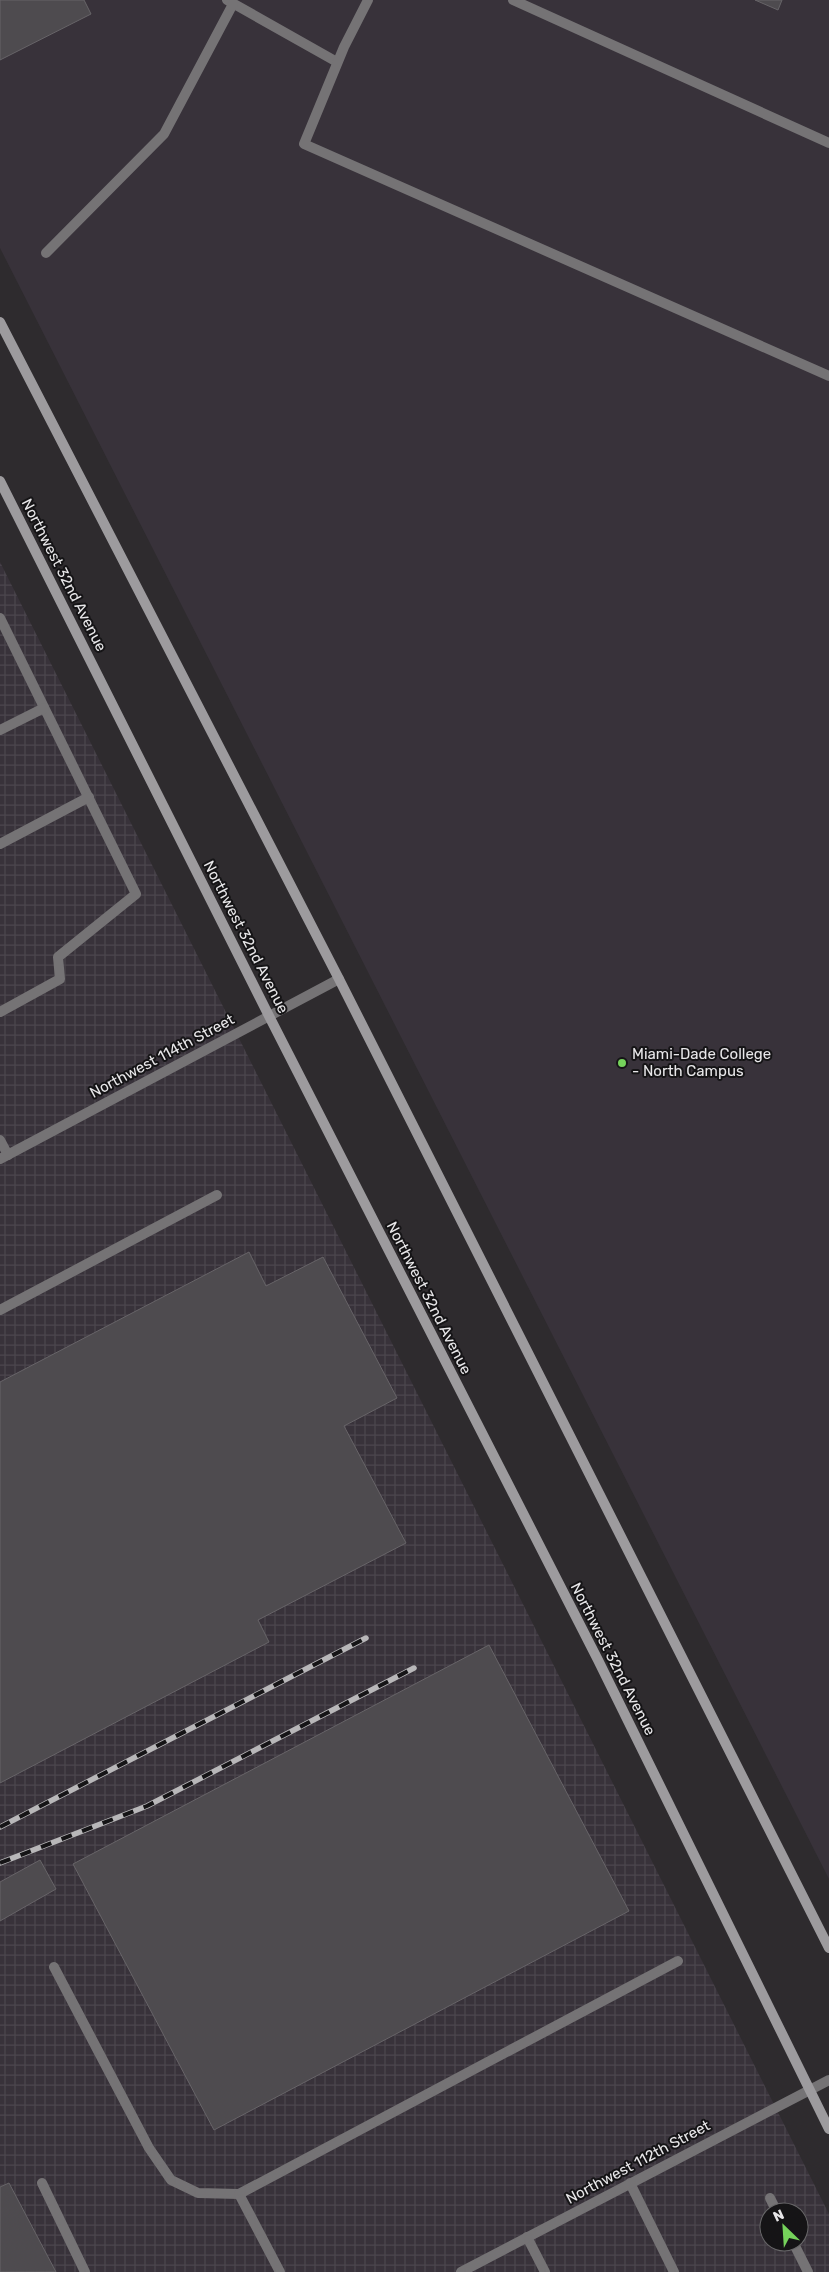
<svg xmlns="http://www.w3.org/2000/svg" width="829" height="2272" font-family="Rubik,sans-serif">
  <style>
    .built { fill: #38323a }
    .industrial { fill: url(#industrial-grid); fill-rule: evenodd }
    .building { fill: #4e4b4f; stroke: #676468 }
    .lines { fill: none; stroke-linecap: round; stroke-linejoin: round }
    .lane { stroke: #757375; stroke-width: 10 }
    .street { stroke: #757375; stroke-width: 10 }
    .secondary { stroke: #9d9b9e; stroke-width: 10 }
    .rail-casing { stroke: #b8b7b9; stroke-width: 5.5 }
    .rail { stroke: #151416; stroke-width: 4; stroke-dasharray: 11; stroke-linecap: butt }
    .poi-dot { fill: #75d25b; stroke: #151416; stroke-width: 2 }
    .labels { text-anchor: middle; stroke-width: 4; stroke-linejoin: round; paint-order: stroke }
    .street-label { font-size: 15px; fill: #e8e7e9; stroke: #151416 }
    .poi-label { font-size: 15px; fill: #e8e7e9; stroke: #151416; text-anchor: start }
  </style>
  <defs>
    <pattern id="industrial-grid" width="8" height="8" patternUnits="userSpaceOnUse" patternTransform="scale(1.25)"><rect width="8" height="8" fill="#38323a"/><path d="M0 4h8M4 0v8" fill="none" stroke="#4b464d"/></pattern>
  </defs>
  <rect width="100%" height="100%" fill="#2e2b2e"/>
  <polygon class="built" points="0,0 829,0 829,1879 0,248"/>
  <path class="industrial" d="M0 562 829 2214V2272H0ZM769 2212H799V2242H769Z"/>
  <g class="building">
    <polygon points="0,0 84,0 91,14 0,60"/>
    <polygon points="755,0 782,0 778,10"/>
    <polygon points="249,1252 266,1286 323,1257 397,1398 344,1426 406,1543 258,1620 269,1642 0,1783 0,1382"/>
    <polygon points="489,1645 629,1911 214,2130 73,1864"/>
    <polygon points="40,1860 56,1889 0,1921 0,1882"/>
    <polygon points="9,2183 56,2272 0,2272 0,2187"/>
  </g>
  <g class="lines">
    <g class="lane">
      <polyline points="227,0 337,62"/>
      <polyline points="368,0 344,47 304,144 829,376"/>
      <polyline points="513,0 829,143"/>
      <polyline points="46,253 164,134 233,4"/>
      <polyline points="0,618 136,894 58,957 60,979 0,1012"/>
      <polyline points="0,730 44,708"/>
      <polyline points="0,844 89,797"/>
      <polyline points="0,1140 8,1155"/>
      <polyline points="0,1310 217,1195"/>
      <polyline points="54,1967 149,2148 171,2180 198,2193 239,2194"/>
      <polyline points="42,2183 85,2272"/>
      <polyline points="630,2183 674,2272"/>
      <polyline points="770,2198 777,2212"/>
      <polyline points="527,2237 545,2272"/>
      <polyline points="793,2242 808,2272"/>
      <polyline points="280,2272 239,2194 678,1961"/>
    </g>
    <g class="street">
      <polyline points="0,1159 339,979"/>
      <polyline points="461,2272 829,2080"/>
    </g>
    <g class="secondary">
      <polyline points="0,322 339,979 829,1948"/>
      <polyline points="0,481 269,1016 598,1660 829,2129"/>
    </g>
    <g class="rail-casing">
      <g id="rail">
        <polyline points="0,1827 366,1638"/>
        <polyline points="0,1863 147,1806 414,1668"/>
      </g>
    </g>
    <use href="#rail" class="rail"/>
  </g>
  <circle class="poi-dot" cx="622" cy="1063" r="5"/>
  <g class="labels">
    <g class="street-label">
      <text transform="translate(64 575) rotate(63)" y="5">Northwest 32nd Avenue</text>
      <text transform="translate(246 937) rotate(63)" y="5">Northwest 32nd Avenue</text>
      <text transform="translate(162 1056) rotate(-28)" y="5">Northwest 114th Street</text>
      <text transform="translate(429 1298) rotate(63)" y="5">Northwest 32nd Avenue</text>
      <text transform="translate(613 1659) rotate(63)" y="5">Northwest 32nd Avenue</text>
      <text transform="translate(638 2162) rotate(-28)" y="5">Northwest 112th Street</text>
    </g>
    <g class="poi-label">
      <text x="632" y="1059">Miami-Dade College<tspan x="632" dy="17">- North Campus</tspan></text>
    </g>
  </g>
  <g transform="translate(784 2227) rotate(335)"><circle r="24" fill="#151416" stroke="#69686a"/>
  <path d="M0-4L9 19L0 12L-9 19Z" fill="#75d25b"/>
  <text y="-8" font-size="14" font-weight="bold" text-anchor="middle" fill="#e8e7e9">N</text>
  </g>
</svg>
